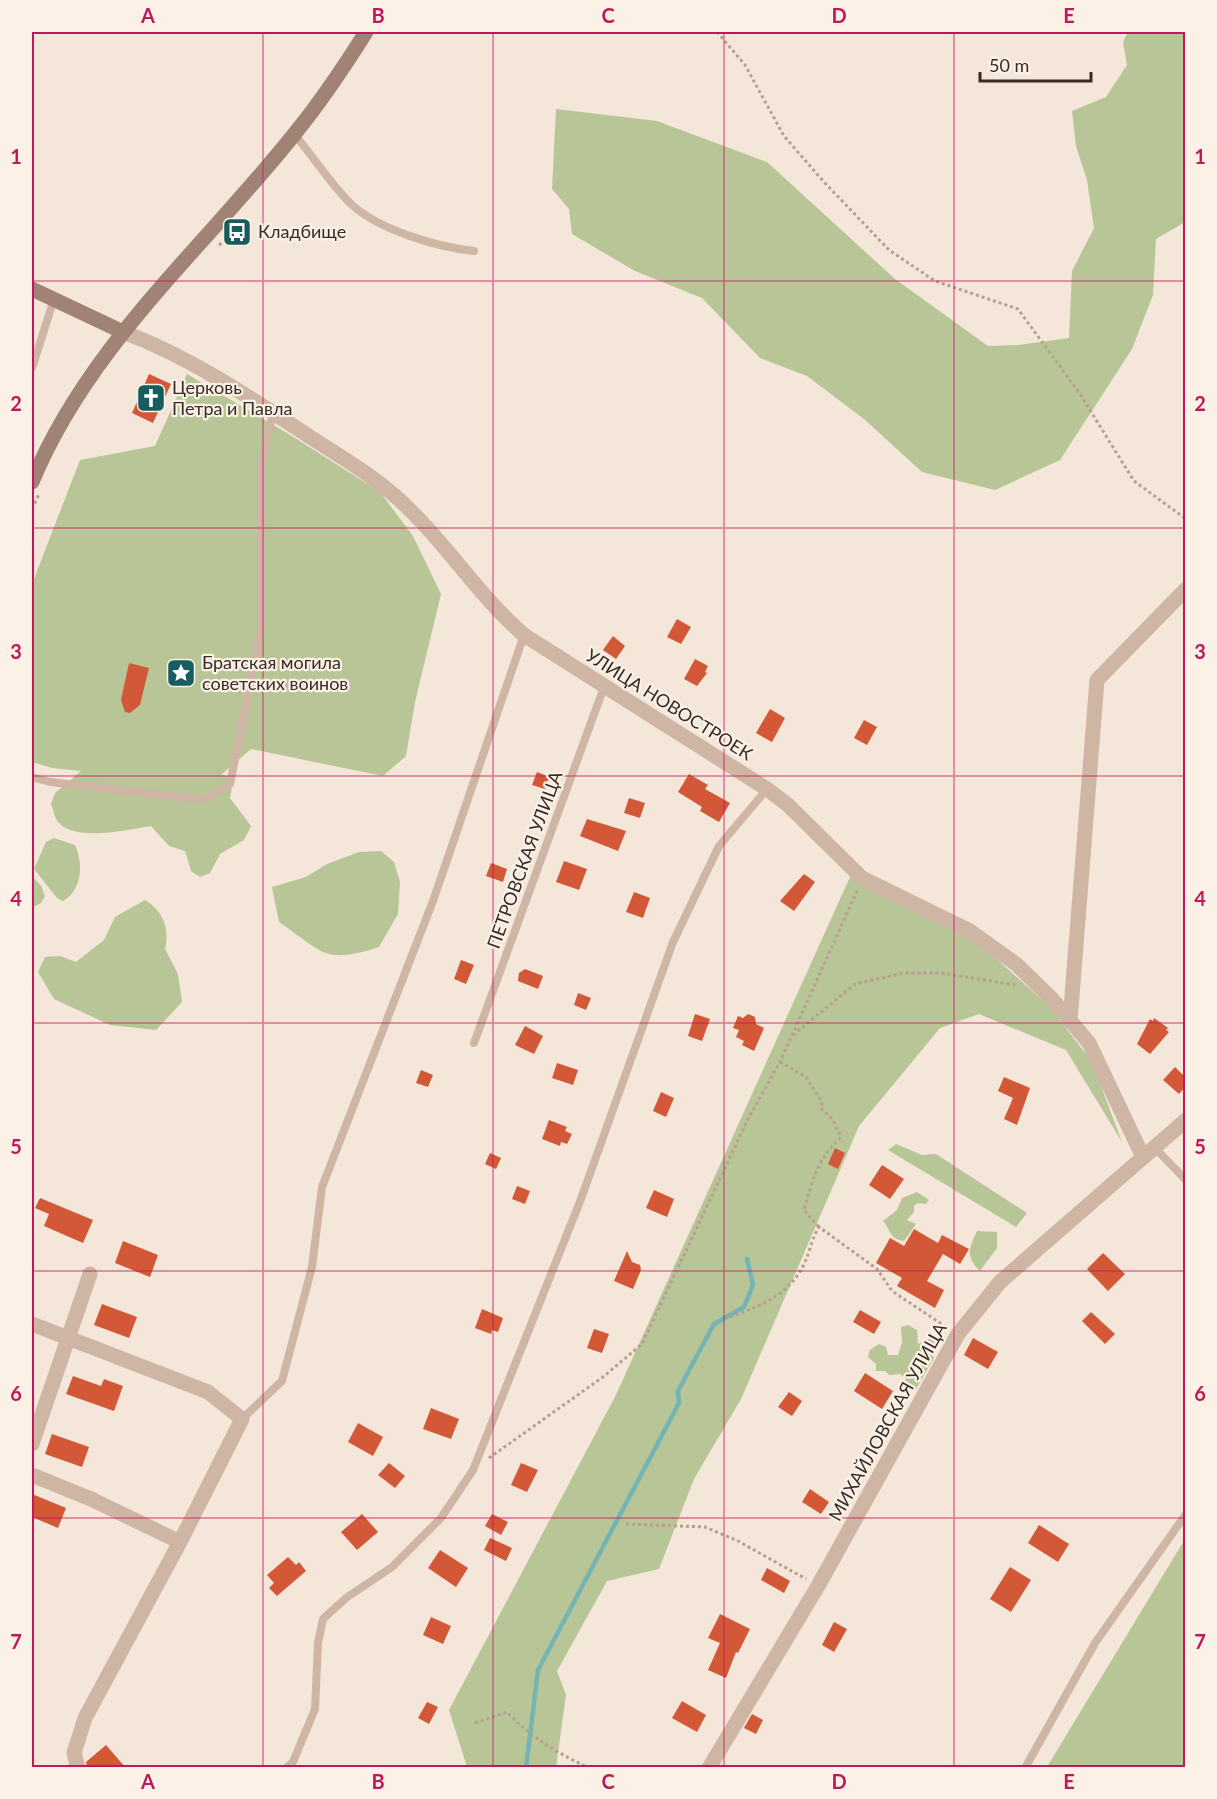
<svg xmlns="http://www.w3.org/2000/svg" width="1217" height="1799" font-family="Lato,sans-serif">
  <style>
    .green { fill: #b7c597 }
    .lines { fill: none; stroke-linecap: round; stroke-linejoin: round }
    .stream { stroke: #75b4b4; stroke-width: 4.5 }
    .building { fill: #d35838 }
    .path { stroke: #b99f8e; stroke-width: 3; stroke-dasharray: 3 3; stroke-linecap: butt }
    .lane { stroke: #ceb5a4; stroke-width: 8 }
    .street { stroke: #ceb5a4; stroke-width: 15 }
    .secondary { stroke: #a18375; stroke-width: 15 }
    .grid { fill: none; stroke: #c2185b; stroke-width: 1.5; stroke-opacity: 0.55 }
    .labels { text-anchor: middle; stroke-width: 4.5; stroke-linejoin: round; paint-order: stroke }
    .poi-label { font-size: 18px; fill: #382b26; stroke: #fbf1e6; text-anchor: start }
    .street-label { font-size: 18px; fill: #382b26; stroke: #fbf1e6 }
    .neatline { fill: none; stroke: #c2185b; stroke-width: 2 }
    .grid-label { font-size: 20px; text-anchor: middle; font-weight: bold; fill: #c2185b }
  </style>
  <rect width="100%" height="100%" fill="#f4e6d9"/>
  <g class="green">
    <polygon points="1128,32 1185,32 1185,222 1156,239 1153,295 1132,349 1060,460 995,490 922,472 864,419 807,376 760,358 702,298 635,271 572,234 569,209 552,189 556,109 657,121 767,162 895,279 988,346 1018,345 1069,338 1072,271 1094,228 1087,180 1076,146 1072,111 1106,97 1127,65 1123,42"/>
    <path d="M187 374 292 436 380 492 413 536 441 594 415 702 406 756 383 776 251 749 221 775 227 776 232 787 230 798 251 826 244 840 220 854 210 873 200 877 191 871 185 851 169 846 151 826C128 830 75 842 58 822 55 818 53 809 51 804L55 793 81 771 52 768 32 762V584L80 460 155 446Z"/>
    <path d="M54 838 75 845C83 863 83 889 63 901L57 898 34 869 46 842Z"/>
    <path d="M381 851 394 862 400 882 398 914 379 947C324 965 323 952 279 922L272 887 306 877 327 864 359 852Z"/>
    <polygon points="32,876 41,886 45,896 41,903 32,908"/>
    <polygon points="850,877 981,945 1050,1007 1092,1062 1122,1142 1066,1050 979,1014 940,1028 859,1126 741,1399 694,1479 659,1569 607,1581 557,1671 566,1695 556,1767 467,1767 449,1710 616,1395"/>
    <path d="M145 900C163 911 170 928 165 949L178 974 182 1002 156 1030 110 1025 54 999 38 972 45 957 60 956 76 962 104 940 115 917Z"/>
    <polygon points="896,1144 922,1155 936,1154 1027,1213 1016,1227 888,1150"/>
    <path d="M917 1192 929 1200 926 1204 917 1203 914 1206V1212L907 1220 916 1224 904 1241C889 1239 891 1230 883 1221L897 1210 902 1198Z"/>
    <path d="M977 1231 997 1232V1248L980 1271C965 1257 969 1248 977 1231Z"/>
    <polygon points="908,1325 917,1330 918,1344 933,1337 941,1341 937,1350 929,1351 934,1358 915,1391 908,1391 905,1378 900,1374 889,1375 885,1371 876,1371 876,1364 868,1357 870,1350 879,1344 886,1347 888,1355 898,1355 902,1343 901,1327"/>
    <polygon points="1185,1539 1185,1767 1047,1767"/>
  </g>
  <g class="lines">
    <polyline class="stream" points="526,1768 538,1670 679,1403 678,1391 714,1324 744,1307 753,1285 747,1259"/>
  </g>
  <g class="building">
    <polygon points="149,374 171,384 153,423 132,413"/>
    <polygon points="677,619 691,627 681,644 667,637"/>
    <polygon points="613,636 625,646 616,659 603,650"/>
    <polygon points="695,659 708,666 705,672 707,673 697,686 684,679"/>
    <polygon points="129,663 149,668 140,705 130,713 125,712 121,700"/>
    <polygon points="770,709 785,718 772,742 756,733"/>
    <polygon points="864,720 877,727 867,745 854,738"/>
    <polygon points="537,772 549,777 545,789 532,785"/>
    <polygon points="689,774 708,785 705,789 730,803 719,822 700,811 702,807 678,792"/>
    <polygon points="629,798 645,803 640,818 624,813"/>
    <polygon points="587,819 626,831 618,851 580,836"/>
    <polygon points="564,861 587,869 579,890 556,882"/>
    <polygon points="491,863 507,869 503,882 486,876"/>
    <polygon points="804,874 815,882 794,911 780,901"/>
    <polygon points="634,892 650,898 643,918 626,912"/>
    <polygon points="461,960 474,965 466,984 454,979"/>
    <polygon points="525,969 543,976 538,989 518,981 519,973"/>
    <polygon points="578,993 591,998 586,1010 574,1005"/>
    <polygon points="695,1014 710,1019 702,1041 688,1036"/>
    <polygon points="748,1014 755,1017 756,1024 764,1028 754,1051 742,1045 744,1041 736,1037 739,1030 733,1028 738,1016 743,1018"/>
    <polygon points="1154,1018 1168,1028 1166,1030 1169,1032 1150,1054 1137,1044 1150,1019 1153,1021"/>
    <polygon points="525,1026 543,1036 534,1054 515,1045"/>
    <polygon points="557,1063 578,1070 573,1085 552,1078"/>
    <polygon points="1175,1067 1185,1077 1185,1087 1179,1094 1163,1080"/>
    <polygon points="421,1070 433,1075 428,1087 416,1083"/>
    <polygon points="1004,1077 1030,1088 1017,1125 1004,1119 1013,1098 998,1091"/>
    <polygon points="661,1092 674,1098 666,1117 653,1111"/>
    <polygon points="549,1120 567,1127 565,1131 572,1134 567,1144 561,1142 560,1146 542,1139"/>
    <polygon points="835,1148 845,1153 838,1169 828,1164"/>
    <polygon points="490,1153 501,1158 496,1169 485,1164"/>
    <polygon points="882,1165 904,1179 890,1199 869,1185"/>
    <polygon points="517,1186 530,1191 525,1204 512,1199"/>
    <polygon points="654,1190 674,1199 667,1217 646,1208"/>
    <polygon points="40,1198 93,1220 83,1243 44,1226 49,1214 35,1208"/>
    <polygon points="914,1229 938,1243 942,1235 969,1249 960,1264 943,1254 927,1281 944,1290 935,1308 897,1286 902,1278 876,1263 890,1238 904,1246"/>
    <polygon points="123,1241 158,1255 150,1277 115,1263"/>
    <polygon points="627,1251 632,1262 640,1265 641,1270 633,1289 614,1281"/>
    <polygon points="1103,1253 1125,1274 1108,1291 1087,1269"/>
    <polygon points="102,1304 137,1317 129,1338 94,1325"/>
    <polygon points="482,1309 503,1318 498,1332 492,1330 491,1334 475,1328"/>
    <polygon points="860,1310 881,1322 874,1334 853,1322"/>
    <polygon points="1091,1312 1115,1334 1105,1344 1082,1321"/>
    <polygon points="594,1329 609,1334 602,1353 587,1348"/>
    <polygon points="973,1338 998,1352 988,1369 964,1355"/>
    <polygon points="865,1373 893,1391 882,1409 854,1391"/>
    <polygon points="73,1376 101,1386 104,1379 123,1386 114,1411 66,1394"/>
    <polygon points="789,1392 802,1401 792,1416 778,1407"/>
    <polygon points="431,1408 459,1419 451,1439 423,1429"/>
    <polygon points="358,1423 383,1437 373,1456 348,1442"/>
    <polygon points="52,1434 89,1447 82,1467 45,1454"/>
    <polygon points="389,1463 405,1476 395,1488 378,1475"/>
    <polygon points="521,1463 538,1470 527,1492 511,1485"/>
    <polygon points="810,1489 829,1502 821,1514 802,1502"/>
    <polygon points="32,1494 66,1508 58,1528 32,1517"/>
    <polygon points="362,1514 378,1532 357,1550 341,1532"/>
    <polygon points="492,1514 508,1522 501,1535 485,1526"/>
    <polygon points="1039,1525 1069,1544 1058,1562 1028,1543"/>
    <polygon points="490,1538 512,1548 506,1561 484,1550"/>
    <polygon points="440,1550 468,1568 456,1587 428,1568"/>
    <polygon points="288,1557 296,1565 299,1562 306,1571 277,1596 269,1588 274,1583 267,1575"/>
    <polygon points="1010,1567 1031,1580 1011,1612 990,1599"/>
    <polygon points="767,1568 790,1581 784,1593 761,1580"/>
    <polygon points="720,1614 750,1629 738,1653 736,1652 726,1678 708,1670 720,1643 708,1638"/>
    <polygon points="431,1617 451,1626 443,1644 423,1635"/>
    <polygon points="834,1622 847,1629 834,1652 822,1645"/>
    <polygon points="682,1701 706,1715 697,1732 672,1718"/>
    <polygon points="427,1702 438,1707 429,1724 418,1718"/>
    <polygon points="752,1714 763,1720 756,1734 744,1728"/>
    <polygon points="106,1745 125,1767 87,1767 86,1762"/>
  </g>
  <g class="lines">
    <g class="path">
      <polyline points="717,32 745,65 784,136 824,182 889,250 935,281 1018,309 1080,394 1134,481 1186,519"/>
      <polyline points="219,245 237,232"/>
      <polyline points="32,509 39,494"/>
      <polyline points="793,1035 855,984 904,973 941,973 1015,985"/>
      <path d="M780 1062 806 1077 822 1102 821 1108 833 1120 841 1137C817 1160 813 1178 804 1210L819 1227"/>
      <path d="M730 1317C762 1305 790 1295 805 1262 810 1251 812 1238 819 1227L877 1269 892 1291 946 1327"/>
      <polyline points="489,1458 603,1377 642,1344 749,1117 780,1062 857,891"/>
      <polyline points="626,1524 705,1527 738,1541 806,1579"/>
      <path d="M475 1723 507 1712C529 1736 559 1754 589 1768"/>
    </g>
    <g class="lane">
      <path d="M294 134C313 156 330 183 350 203 378 230 437 247 474 251"/>
      <polyline points="32,368 54,299"/>
      <polyline points="32,777 50,782 205,800 230,784 261,629 262,463 273,413"/>
      <polyline points="474,1043 604,687"/>
      <polyline points="1154,1147 1186,1180"/>
      <polyline points="242,1419 282,1381 312,1267 322,1187 433,901 524,635"/>
      <polyline points="286,1768 293,1762 315,1709 318,1643 323,1619 346,1598 392,1567 441,1518 473,1470 581,1199 673,942 719,846 767,789"/>
      <polyline points="1025,1768 1095,1643 1186,1514"/>
    </g>
    <g class="street">
      <path d="M123 332C188 356 249 397 307 435 342 458 380 479 410 510 450 549 481 598 524 635L767 789 788 805 862 878 970 931 1016 964 1052 999 1089 1043 1143 1157"/>
      <polyline points="1070,1021 1097,680 1186,589"/>
      <polyline points="32,1324 208,1392 242,1419 180,1542"/>
      <polyline points="32,1444 90,1274"/>
      <polyline points="32,1475 91,1499 180,1542 85,1718 74,1753 78,1768"/>
      <polyline points="709,1768 818,1586 958,1334 1000,1282 1186,1120"/>
    </g>
    <g class="secondary">
      <polyline points="32,289 123,332"/>
      <path d="M32 482C89 344 205 247 296 132 322 100 344 67 366 32"/>
    </g>
  </g>
  <path class="grid" d="M263 32V1768M493 32V1768M724 32V1768M954 32V1768M32 281H1186M32 528H1186M32 776H1186M32 1023H1186M32 1271H1186M32 1518H1186"/>
  <defs>
    <g id="bus-square" transform="scale(1.5)"><rect x="-9" y="-9" width="18" height="18" rx="4" fill="#175c5e" stroke="#fbf1e6"/><path d="M-5-6H5V4H4V6H2V4H-2V6H-4V4H-5ZM-3.5-4V0h7V-4ZM-3.5 1.2v1.5H-2V1.2ZM2 1.2v1.5H3.5V1.2Z" fill="#fff"/></g>
    <g id="church-square" transform="scale(1.5)"><rect x="-9" y="-9" width="18" height="18" rx="4" fill="#175c5e" stroke="#fbf1e6"/><path d="M-1.2-6h2.4v3.5h3.3v2.4h-3.3V6h-2.4V-.1h-3.3v-2.4h3.3Z" fill="#fff"/></g>
    <g id="sight-square" transform="scale(1.5)"><rect x="-9" y="-9" width="18" height="18" rx="4" fill="#175c5e" stroke="#fbf1e6"/><path d="M0-6L1.8-2.2L6-1.7L2.9 1.2L3.7 5.4L0 3.3L-3.7 5.4L-2.9 1.2L-6-1.7L-1.8-2.2Z" fill="#fff"/></g>
  </defs>
  <g fill-rule="evenodd">
    <use href="#bus-square" x="237" y="232"/>
    <use href="#church-square" x="151" y="398"/>
    <use href="#sight-square" x="181" y="673"/>
  </g>
  <g class="labels">
    <g class="poi-label">
      <text x="258" y="238">Кладбище</text>
      <text x="172" y="394">Церковь<tspan x="172" dy="21">Петра и Павла</tspan></text>
      <text x="202" y="669">Братская могила<tspan x="202" dy="21">советских воинов</tspan></text>
    </g>
    <g class="street-label">
      <text transform="translate(669 705) rotate(32)" y="6">УЛИЦА НОВОСТРОЕК</text>
      <text transform="translate(525 860) rotate(-70)" y="6">ПЕТРОВСКАЯ УЛИЦА</text>
      <text transform="translate(888 1422) rotate(-61)" y="6">МИХАЙЛОВСКАЯ УЛИЦА</text>
    </g>
  </g>
  <rect width="1217" height="1799" fill="none" stroke="#fbf1e6" stroke-width="66"/>
  <path d="M980 72v9h111v-9" fill="none" stroke="#382b26" stroke-width="3"/>
  <text x="989" y="72" font-size="18" fill="#382b26" stroke="#fbf1e6" stroke-width="4.5" paint-order="stroke">50 m</text>
  <rect x="33" y="33" width="1151" height="1733" class="neatline"/>
  <g class="grid-label">
    <text x="148" y="23">A</text>
    <text x="378" y="23">B</text>
    <text x="608" y="23">C</text>
    <text x="839" y="23">D</text>
    <text x="1069" y="23">E</text>
    <text x="16" y="164">1</text>
    <text x="1200" y="164">1</text>
    <text x="16" y="411">2</text>
    <text x="1200" y="411">2</text>
    <text x="16" y="659">3</text>
    <text x="1200" y="659">3</text>
    <text x="16" y="906">4</text>
    <text x="1200" y="906">4</text>
    <text x="16" y="1154">5</text>
    <text x="1200" y="1154">5</text>
    <text x="16" y="1401">6</text>
    <text x="1200" y="1401">6</text>
    <text x="16" y="1649">7</text>
    <text x="1200" y="1649">7</text>
    <text x="148" y="1789">A</text>
    <text x="378" y="1789">B</text>
    <text x="608" y="1789">C</text>
    <text x="839" y="1789">D</text>
    <text x="1069" y="1789">E</text>
  </g>
</svg>
